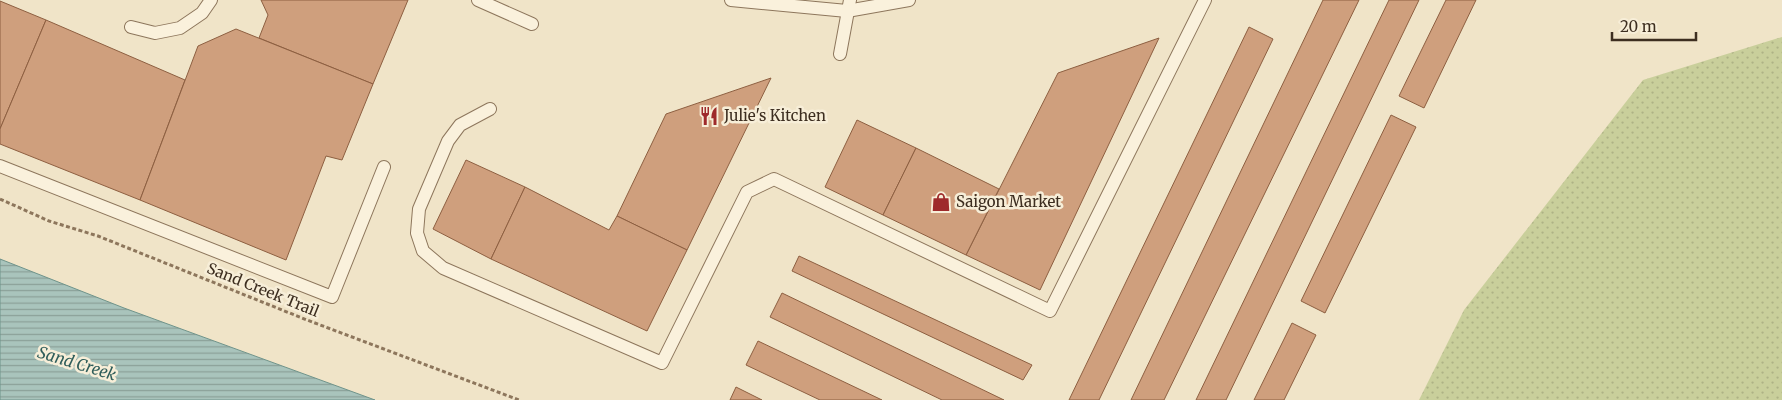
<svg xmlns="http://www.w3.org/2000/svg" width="1782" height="400" font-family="Merriweather,serif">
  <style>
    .grass { fill: url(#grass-dots) }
    .water { fill: url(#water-rules); stroke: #6f938a }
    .building { fill: #cf9f7d; stroke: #8d5f41 }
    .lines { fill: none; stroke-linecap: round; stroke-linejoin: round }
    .lane-casing { stroke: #8d765c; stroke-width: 14 }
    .path { stroke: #8d765c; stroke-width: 3; stroke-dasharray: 4 2.5; stroke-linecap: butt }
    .lane { stroke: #faf1dc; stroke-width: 12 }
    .labels { text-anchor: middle; stroke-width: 5; stroke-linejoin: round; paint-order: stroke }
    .poi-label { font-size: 15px; fill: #3d2e20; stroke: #f7eed8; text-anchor: start }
    .street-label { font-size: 15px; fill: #3d2e20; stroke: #f7eed8 }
    .water-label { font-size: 16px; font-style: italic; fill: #2f5d5a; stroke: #f7eed8 }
  </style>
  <defs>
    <pattern id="grass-dots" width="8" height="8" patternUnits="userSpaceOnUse" patternTransform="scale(1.25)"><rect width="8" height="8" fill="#c9cf9b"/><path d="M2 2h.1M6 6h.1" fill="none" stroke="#aeb285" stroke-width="1.8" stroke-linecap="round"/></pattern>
    <pattern id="water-rules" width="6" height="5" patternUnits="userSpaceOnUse" patternTransform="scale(1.25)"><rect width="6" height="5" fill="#a9c4bc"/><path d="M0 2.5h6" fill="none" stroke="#8ba098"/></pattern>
  </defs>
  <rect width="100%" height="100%" fill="#f0e4c8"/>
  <polygon class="grass" points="1782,37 1782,400 1419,400 1464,310 1643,80"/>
  <polygon class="water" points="0,259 124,308 375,400 0,400"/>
  <g class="building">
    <polygon points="261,0 408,0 373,84 259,38 268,15"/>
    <polygon points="1323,0 1359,0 1164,400 1131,400"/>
    <polygon points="1389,0 1419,0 1226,400 1196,400"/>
    <polygon points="1446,0 1476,0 1424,108 1399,96"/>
    <polygon points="0,1 46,20 0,129"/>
    <polygon points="46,20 185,80 140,200 0,144 0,129"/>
    <polygon points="1249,27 1273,39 1099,400 1069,400"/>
    <polygon points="236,29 373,84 342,160 326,156 286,260 140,200 198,46"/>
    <polygon points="1159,38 1040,290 966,255 1058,73"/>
    <polygon points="771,78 687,250 617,216 666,114"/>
    <polygon points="1391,115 1416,127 1325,313 1301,301"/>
    <polygon points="857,120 916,148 883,215 825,187"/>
    <polygon points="916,148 999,189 966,255 883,215"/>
    <polygon points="466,160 525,187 491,259 433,229"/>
    <polygon points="525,187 609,230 617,216 687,250 647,331 491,259"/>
    <polygon points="799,256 1032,365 1023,380 792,271"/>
    <polygon points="782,293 1004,400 942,400 770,317"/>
    <polygon points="1292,323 1316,335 1284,400 1254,400"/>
    <polygon points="758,341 882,400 820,400 746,365"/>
    <polygon points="736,387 762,400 730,400"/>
  </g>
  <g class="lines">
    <g class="lane-casing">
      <g id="lane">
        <polyline points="478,0 532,24"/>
        <polyline points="731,0 847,11 909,0"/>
        <polyline points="131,27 155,33 180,28 202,13 211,0"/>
        <polyline points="840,54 850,0"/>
        <polyline points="490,109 460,125 448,141 419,209 417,233 423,251 443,268 662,363 747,192 774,179 1050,311 1205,0"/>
        <polyline points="0,166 332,297 384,167"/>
      </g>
    </g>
    <polyline class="path" points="0,199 49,221 98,236 307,320 519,400"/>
    <use href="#lane" class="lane"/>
  </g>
  <defs>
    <g id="restaurant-bare" transform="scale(1.5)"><path d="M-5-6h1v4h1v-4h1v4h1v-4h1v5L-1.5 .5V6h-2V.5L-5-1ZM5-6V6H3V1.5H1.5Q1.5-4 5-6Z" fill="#9e2a2b" stroke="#f7eed8" stroke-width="2.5" paint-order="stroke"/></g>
    <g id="shop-bare" transform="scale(1.5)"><path d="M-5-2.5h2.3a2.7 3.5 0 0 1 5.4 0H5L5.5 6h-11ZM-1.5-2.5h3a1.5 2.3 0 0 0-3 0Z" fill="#9e2a2b" stroke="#f7eed8" stroke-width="2.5" paint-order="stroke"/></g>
  </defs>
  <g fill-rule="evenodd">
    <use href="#restaurant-bare" x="709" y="116"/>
    <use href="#shop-bare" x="941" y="202"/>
  </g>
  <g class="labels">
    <g class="poi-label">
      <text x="724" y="121">Julie's Kitchen</text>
      <text x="956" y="207">Saigon Market</text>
    </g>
    <g class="street-label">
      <text transform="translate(263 290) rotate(22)" y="5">Sand Creek Trail</text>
    </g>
    <g class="water-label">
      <text transform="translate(77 363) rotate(17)" y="6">Sand Creek</text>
    </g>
  </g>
  <path d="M1612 32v8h84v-8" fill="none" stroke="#3d2e20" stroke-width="2.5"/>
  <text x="1620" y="32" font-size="15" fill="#3d2e20" stroke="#f7eed8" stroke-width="4" paint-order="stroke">20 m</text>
</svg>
